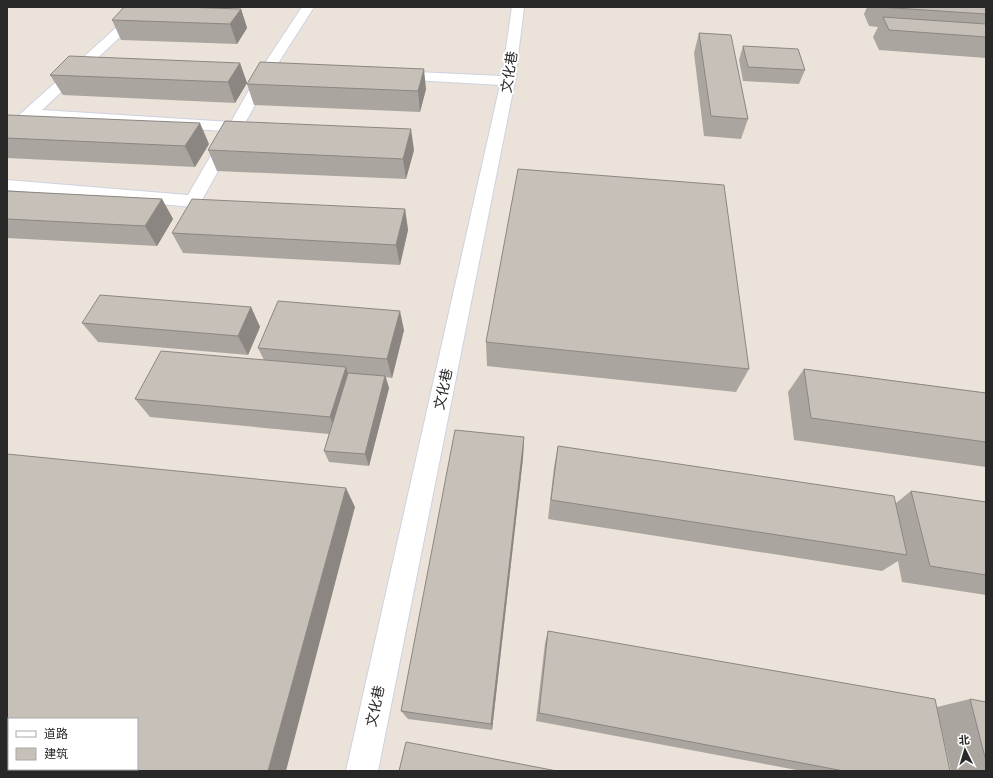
<svg xmlns="http://www.w3.org/2000/svg" width="993" height="778" font-family="'Space Grotesk','Noto Sans SC',sans-serif">
  <style>
    .lines { fill: none; stroke-linecap: round; stroke-linejoin: round }
    .minor-casing { stroke: #ced1e1; stroke-width: 2 }
    .minor { fill: #fff; fill-rule: evenodd }
    .wall { fill: #aaa59f }
    .shaded-wall { fill: #8b8682 }
    .building { fill: #c6c0b9; stroke: #8b8682; fill-rule: evenodd }
    .labels { text-anchor: middle; stroke-width: 4; stroke-linejoin: round; paint-order: stroke }
    .street-label { font-size: 14px; fill: #282828; stroke: #fff }
  </style>
  <rect width="100%" height="100%" fill="#ebe3d9"/>
  <g class="lines">
    <g class="minor-casing">
      <g id="minor">
        <polygon points="139,7 152,7 42,110 231,122 261,69 302,7 314,7 277,65 290,67 292,70 290,73 273,73 245,123 256,125 259,128 256,131 240,132 199,205 193,207 7,190 7,180 188,195 225,131 33,119 12,137 7,139 7,126"/>
        <polygon points="512,7 524,7 515,81 378,771 346,771 500,85 396,79 391,78 389,75 391,72 396,71 502,76"/>
      </g>
    </g>
    <use href="#minor" class="minor"/>
  </g>
  <g class="wall">
    <polygon points="867,7 986,7 986,58 879,50 873,37 878,27 869,26 864,14"/>
    <polygon points="241,9 247,28 237,44 121,40 112,20"/>
    <polygon points="699,33 748,119 741,139 704,136 694,53"/>
    <polygon points="743,46 805,70 799,84 743,81 739,60"/>
    <polygon points="240,63 247,83 235,103 63,95 50,75"/>
    <polygon points="247,84 426,89 420,112 254,105"/>
    <polygon points="7,115 209,144 195,167 7,158"/>
    <polygon points="208,150 414,150 406,179 217,171"/>
    <polygon points="7,191 162,199 173,219 157,246 7,238"/>
    <polygon points="405,209 408,230 400,265 183,253 172,233"/>
    <polygon points="251,307 260,327 248,355 98,342 82,323"/>
    <polygon points="404,330 392,378 386,377 389,388 369,466 329,462 324,451 329,434 150,417 135,399 264,360 258,348"/>
    <polygon points="486,342 749,369 736,392 487,366"/>
    <polygon points="804,369 986,393 986,467 794,440 788,392"/>
    <polygon points="524,437 523,458 492,730 408,719 401,711"/>
    <polygon points="558,446 896,503 911,491 986,502 986,595 902,582 898,561 882,571 548,519 554,467"/>
    <polygon points="548,631 937,707 970,699 986,702 986,771 951,771 937,709 950,771 802,771 536,721 545,643"/>
  </g>
  <g class="shaded-wall">
    <polygon points="241,9 247,28 237,44 230,24"/>
    <polygon points="240,63 247,83 235,103 228,82"/>
    <polygon points="424,69 426,89 420,112 418,91"/>
    <polygon points="200,123 209,144 195,167 185,146"/>
    <polygon points="411,129 414,150 406,179 403,159"/>
    <polygon points="162,199 173,219 157,246 145,226"/>
    <polygon points="405,209 408,230 400,265 396,245"/>
    <polygon points="251,307 260,327 248,355 238,336"/>
    <polygon points="400,311 404,330 392,378 387,359"/>
    <polygon points="346,367 352,385 337,434 330,417"/>
    <polygon points="385,376 389,388 369,466 365,454"/>
    <polygon points="524,437 523,458 492,730 491,724"/>
    <polygon points="346,488 355,507 286,771 268,771"/>
  </g>
  <g class="building">
    <polygon points="124,7 181,7 241,9 230,24 112,20"/>
    <polygon points="879,7 986,7 986,14"/>
    <polygon points="883,17 986,24 986,37 889,30"/>
    <polygon points="699,33 731,35 748,119 711,116"/>
    <polygon points="743,46 798,49 805,70 748,67"/>
    <polygon points="69,56 240,63 228,82 50,75"/>
    <polygon points="260,62 424,69 418,91 247,84"/>
    <polygon points="7,115 200,123 185,146 7,138"/>
    <polygon points="225,121 411,129 403,159 208,150"/>
    <polygon points="518,169 724,185 749,369 486,342"/>
    <polygon points="7,191 162,199 145,226 7,219"/>
    <polygon points="192,199 405,209 396,245 172,233"/>
    <polygon points="100,295 251,307 238,336 82,323"/>
    <polygon points="278,301 400,311 387,359 258,348"/>
    <polygon points="161,351 346,367 330,417 135,399"/>
    <polygon points="804,369 986,393 986,442 811,418"/>
    <polygon points="348,373 385,376 365,454 324,451"/>
    <polygon points="455,430 524,437 491,724 401,711"/>
    <polygon points="558,446 894,496 907,555 551,500"/>
    <path d="M7 454 346 488 268 771H7ZM9 719H137V769H9Z"/>
    <polygon points="911,491 986,502 986,575 930,566"/>
    <polygon points="548,631 935,699 950,771 844,771 539,713"/>
    <polygon points="970,699 986,702 986,761"/>
    <polygon points="406,742 557,771 399,771"/>
  </g>
  <g class="labels">
    <g class="street-label">
      <text transform="translate(509 72) rotate(-81)" y="5">文化巷</text>
      <text transform="translate(443 389) rotate(-78)" y="5">文化巷</text>
      <text transform="translate(375 706) rotate(-78)" y="5">文化巷</text>
    </g>
  </g>
  <rect width="993" height="778" fill="none" stroke="#282828" stroke-width="16"/>
  <rect x="8" y="718" width="130" height="52" fill="#ffffff" stroke="#a9a9a9"/>
  <rect x="16" y="731" width="20" height="6" fill="#ffffff" stroke="#a9a9a9"/>
  <text x="44" y="738" font-size="12" fill="#282828">道路</text>
  <rect x="16" y="748" width="20" height="12" fill="#c6c0b9" stroke="#a9a9a9"/>
  <text x="44" y="758" font-size="12" fill="#282828">建筑</text>
  <g transform="translate(965 750) rotate(355)" stroke="#ffffff" stroke-width="3" paint-order="stroke">
  <path d="M0-3L7 15L0 10L-7 15Z" fill="#282828"/>
  <text y="-6" font-size="11" font-weight="bold" text-anchor="middle" fill="#282828">北</text>
  </g>
</svg>
